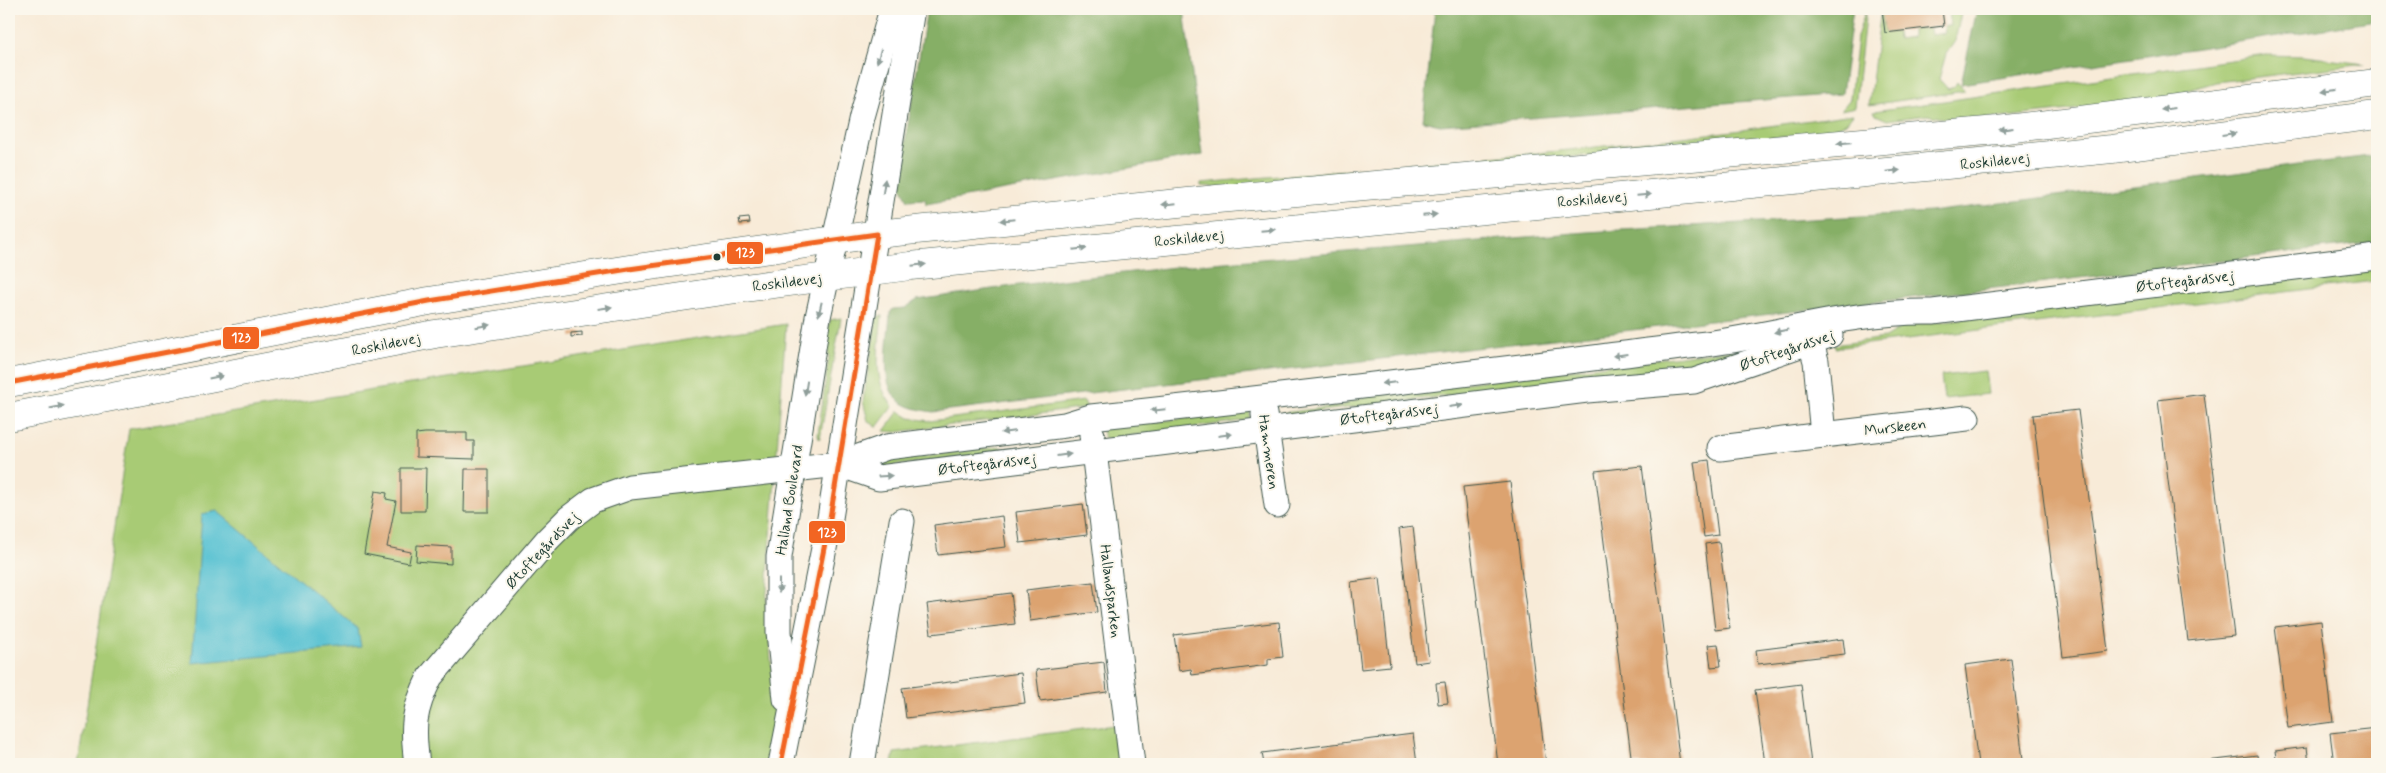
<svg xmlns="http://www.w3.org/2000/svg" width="2386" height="773" font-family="Mynerve,sans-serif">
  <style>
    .green { fill: #a8cb74; stroke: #648454 }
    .forest { fill: #86af66; stroke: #52764d }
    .water { fill: #57c1d2; stroke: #3b7f83 }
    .building { fill: #dca36f }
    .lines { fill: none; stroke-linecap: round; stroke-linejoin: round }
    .minor-casing { stroke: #40574d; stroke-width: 27 }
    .major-casing { stroke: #40574d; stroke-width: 29 }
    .minor { stroke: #fff; stroke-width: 25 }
    .major { stroke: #fff; stroke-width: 28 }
    .bus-1-casing { stroke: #fbf7ec; stroke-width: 9 }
    .bus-1 { stroke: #f26522; stroke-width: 5 }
    .oneway { fill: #8f9e9a }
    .bus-dot { fill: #1f3d34; stroke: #fbf7ec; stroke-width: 2 }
    .labels { text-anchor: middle; stroke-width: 4; stroke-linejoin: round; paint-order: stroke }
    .street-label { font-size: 15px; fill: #1f3d34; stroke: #fbf7ec }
    .line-badge { stroke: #fbf7ec; stroke-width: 2 }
    .badge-label { font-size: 14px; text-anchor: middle; font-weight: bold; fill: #fff }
  </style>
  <rect width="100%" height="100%" fill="#fbf7ec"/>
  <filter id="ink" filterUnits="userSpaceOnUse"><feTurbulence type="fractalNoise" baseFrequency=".02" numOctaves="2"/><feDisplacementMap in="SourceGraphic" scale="10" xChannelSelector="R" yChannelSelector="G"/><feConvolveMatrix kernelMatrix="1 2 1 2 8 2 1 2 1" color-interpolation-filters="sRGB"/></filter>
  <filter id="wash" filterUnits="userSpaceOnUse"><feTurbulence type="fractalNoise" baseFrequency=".0096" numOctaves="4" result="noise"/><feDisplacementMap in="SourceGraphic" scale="20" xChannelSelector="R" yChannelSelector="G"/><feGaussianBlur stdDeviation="1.12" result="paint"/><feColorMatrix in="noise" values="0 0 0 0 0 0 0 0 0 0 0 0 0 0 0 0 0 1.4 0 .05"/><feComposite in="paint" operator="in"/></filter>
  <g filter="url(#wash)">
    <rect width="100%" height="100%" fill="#f8ebd8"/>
    <g class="green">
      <polygon points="1866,9 1855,107 1841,110 1850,99 1857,37"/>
      <polygon points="1881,9 1885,33 1897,32 1898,39 1912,37 1912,30 1930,28 1931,35 1945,33 1944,26 1951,26 1949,13 1955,12 1954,9 1962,9 1955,41 1946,54 1939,79 1948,89 1954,87 1957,82 1965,91 1869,105"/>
      <polygon points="2266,55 2304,56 2365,64 2216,82 2151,101 2005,117 1951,120 1928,115 1887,120 1876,115 1874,111"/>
      <polygon points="1853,114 1846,123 1823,133 1242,188 1201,186 1201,183 1569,150 1734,131"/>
      <polygon points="2368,268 2377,272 2377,278 2374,281 1835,348 1834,345 1885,338 1904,326"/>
      <path d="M882 316C879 347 871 381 893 406L877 427 868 421 863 401 877 317Z"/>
      <polygon points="841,318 820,438 819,439 818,434 829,357 826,340 830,320"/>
      <polygon points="786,324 766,605 776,716 770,764 78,764 129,429"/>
      <polygon points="1761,346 1727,359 1703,363 1703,365 1279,416 1282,413 1340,406 1369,395"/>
      <polygon points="1985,371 1988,394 1944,399 1941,376"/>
      <polygon points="1084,401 1087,408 896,432 884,431 899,411 910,418 930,421"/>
      <polygon points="1250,411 1249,420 1105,439 1101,428"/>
      <polygon points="999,447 1002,448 1002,452 883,467 883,461"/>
      <polygon points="1115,725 1122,764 892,764 894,753"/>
    </g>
    <g class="forest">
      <polygon points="927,9 1184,9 1202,155 926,204 925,199 908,200 901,187 900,173"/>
      <polygon points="1435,9 1853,9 1842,94 1440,125 1423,121"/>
      <polygon points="1977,9 2377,9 2377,21 1961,84"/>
      <path d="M2377 155V242C1896 302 1414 353 933 412 921 410 906 408 897 399 879 382 889 336 890 313L893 309 905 308 917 300 1019 285 1201 264 1587 232 1930 212Z"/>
    </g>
    <polygon class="water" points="217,511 358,629 361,647 192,663 202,514"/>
    <g id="blocks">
      <g class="building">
        <polygon points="1882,9 1942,9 1944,26 1885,33"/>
        <polygon points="749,218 750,223 740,224 739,219"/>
        <polygon points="582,332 582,336 571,337 571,333"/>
        <polygon points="2204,394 2234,636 2188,641 2158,400"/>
        <polygon points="2078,410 2108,651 2063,657 2033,415"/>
        <polygon points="425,433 467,433 467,441 474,441 474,459 416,457 416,434"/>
        <polygon points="1709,460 1718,535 1704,537 1694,462"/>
        <polygon points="1642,466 1680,764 1632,764 1595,471"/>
        <polygon points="401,468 426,468 425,511 401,511"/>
        <polygon points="465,469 489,469 489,512 464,512"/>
        <polygon points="1510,482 1546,764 1498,764 1463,487"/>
        <polygon points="375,491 387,493 386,499 396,501 387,547 411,552 409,563 364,554"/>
        <polygon points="1083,504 1087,535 1020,543 1016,512"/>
        <polygon points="1002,516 1006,547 938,555 934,525"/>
        <polygon points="1413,527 1429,661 1415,663 1399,529"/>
        <polygon points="1719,542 1730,628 1715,630 1705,544"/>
        <polygon points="417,545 451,547 451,564 416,561"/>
        <polygon points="1380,578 1390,666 1361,669 1351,582"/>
        <polygon points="1093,582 1097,612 1030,621 1026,590"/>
        <polygon points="1011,593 1015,624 931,634 927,604"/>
        <polygon points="2321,621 2333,722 2288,728 2275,627"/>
        <polygon points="1279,622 1283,657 1268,659 1268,665 1192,675 1191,669 1179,671 1174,635"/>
        <polygon points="1843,639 1845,654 1758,664 1756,650"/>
        <polygon points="1718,644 1721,666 1711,667 1708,645"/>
        <polygon points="2011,659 2023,760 1978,764 1965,665"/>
        <polygon points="1104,662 1107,692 1040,701 1036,670"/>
        <polygon points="1021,673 1025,703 906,718 902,688"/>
        <polygon points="1445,682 1448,703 1438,704 1436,683"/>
        <polygon points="1801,684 1811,764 1765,764 1755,690"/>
        <polygon points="2377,728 2377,764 2334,764 2330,733"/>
        <polygon points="1413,734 1417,764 1264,764 1262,753"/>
        <polygon points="2307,747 2309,764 2277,764 2275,751"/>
        <polygon points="2257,755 2258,764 2190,764 2190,763"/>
      </g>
    </g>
  </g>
  <g filter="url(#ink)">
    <use href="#blocks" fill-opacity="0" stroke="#40574d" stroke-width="1"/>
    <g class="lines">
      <g class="minor-casing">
        <g id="minor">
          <polyline points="1806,326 1816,361 1823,435 1967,418"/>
          <polyline points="1264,414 1277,505"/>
          <polyline points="1092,435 1132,764"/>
          <polyline points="1720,448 1823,435"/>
          <polyline points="839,464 879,478 1587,390 1694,381 1830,335"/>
          <polyline points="786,699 779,632 779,557 818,317 862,117 892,9"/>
          <path d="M417 764C412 727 413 711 430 677L548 539 569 518 593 500 630 487 839 464 887 447 1065 425 1091 417C1293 396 1495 370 1697 345 1776 336 1852 310 1933 312L2377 257"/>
          <polyline points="781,764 830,518 912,9"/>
          <polyline points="862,764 902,521"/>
        </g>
      </g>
      <g class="major-casing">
        <g id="major">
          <polyline points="9,383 429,301 629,269 877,234 1217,199 1998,130 2377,83"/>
          <polyline points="9,417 435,334 722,291 910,266 2112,149 2377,115"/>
        </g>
      </g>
      <use href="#minor" class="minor"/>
      <use href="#major" class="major"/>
      <g class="bus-1-casing">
        <polyline id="bus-1" points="9,383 429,301 629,269 877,234 830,518 781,764"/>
      </g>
      <use href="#bus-1" class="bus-1"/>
    </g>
    <defs><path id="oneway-solid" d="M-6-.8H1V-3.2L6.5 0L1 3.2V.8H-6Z" transform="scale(1.25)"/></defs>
    <g class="oneway">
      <use href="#oneway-solid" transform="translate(879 56) rotate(106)"/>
      <use href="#oneway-solid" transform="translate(2329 90) rotate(173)"/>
      <use href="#oneway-solid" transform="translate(2168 109) rotate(173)"/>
      <use href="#oneway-solid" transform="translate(2006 129) rotate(173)"/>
      <use href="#oneway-solid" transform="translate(2229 134) rotate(-7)"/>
      <use href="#oneway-solid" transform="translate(1844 143) rotate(175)"/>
      <use href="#oneway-solid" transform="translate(1893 171) rotate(-6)"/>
      <use href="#oneway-solid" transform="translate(884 186) rotate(-82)"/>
      <use href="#oneway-solid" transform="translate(1644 195) rotate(-5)"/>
      <use href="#oneway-solid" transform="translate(1169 204) rotate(174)"/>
      <use href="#oneway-solid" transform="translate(1430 215) rotate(-5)"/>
      <use href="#oneway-solid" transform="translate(1007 220) rotate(174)"/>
      <use href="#oneway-solid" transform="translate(1268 230) rotate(-5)"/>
      <use href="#oneway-solid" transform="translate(1080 249) rotate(-6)"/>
      <use href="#oneway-solid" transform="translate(919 265) rotate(-6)"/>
      <use href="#oneway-solid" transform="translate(605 308) rotate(-8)"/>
      <use href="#oneway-solid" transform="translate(820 309) rotate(103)"/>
      <use href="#oneway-solid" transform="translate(483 326) rotate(-9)"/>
      <use href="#oneway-solid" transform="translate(1781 331) rotate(168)"/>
      <use href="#oneway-solid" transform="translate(1620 355) rotate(173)"/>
      <use href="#oneway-solid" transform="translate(216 377) rotate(-11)"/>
      <use href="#oneway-solid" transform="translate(1389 383) rotate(173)"/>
      <use href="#oneway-solid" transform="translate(806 388) rotate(99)"/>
      <use href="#oneway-solid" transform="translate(1456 406) rotate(-7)"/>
      <use href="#oneway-solid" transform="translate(57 407) rotate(-12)"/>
      <use href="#oneway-solid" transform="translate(1158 410) rotate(174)"/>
      <use href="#oneway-solid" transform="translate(1008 432) rotate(173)"/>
      <use href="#oneway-solid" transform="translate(1225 435) rotate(-7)"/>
      <use href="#oneway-solid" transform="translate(1064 455) rotate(-7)"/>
      <use href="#oneway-solid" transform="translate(885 476) rotate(-4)"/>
      <use href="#oneway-solid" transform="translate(779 586) rotate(90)"/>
    </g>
  </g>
  <circle class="bus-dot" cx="717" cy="257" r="4.5"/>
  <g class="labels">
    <g class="street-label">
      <text transform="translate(1995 161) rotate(-6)" y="5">Roskildevej</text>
      <text transform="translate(1592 199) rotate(-5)" y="5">Roskildevej</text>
      <text transform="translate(1189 238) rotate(-6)" y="5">Roskildevej</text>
      <text transform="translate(2185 281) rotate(-7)" y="5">Øtoftegårdsvej</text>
      <text transform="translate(787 282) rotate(-7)" y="5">Roskildevej</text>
      <text transform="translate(386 344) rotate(-11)" y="5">Roskildevej</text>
      <text transform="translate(1787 350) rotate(-19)" y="5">Øtoftegårdsvej</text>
      <text transform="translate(1389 414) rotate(-7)" y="5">Øtoftegårdsvej</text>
      <text transform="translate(1895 427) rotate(-7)" y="5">Murskeen</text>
      <text transform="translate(1269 452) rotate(82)" y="5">Hammeren</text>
      <text transform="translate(987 464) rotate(-7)" y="5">Øtoftegårdsvej</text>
      <text transform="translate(789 500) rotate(-81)" y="5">Halland Boulevard</text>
      <text transform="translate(542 550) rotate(-47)" y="5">Øtoftegårdsvej</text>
      <text transform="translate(1111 591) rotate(83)" y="5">Hallandsparken</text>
    </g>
  </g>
  <g class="line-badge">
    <rect x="726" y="241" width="38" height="24" rx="5" fill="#f26522"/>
    <rect x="222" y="326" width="38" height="24" rx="5" fill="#f26522"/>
    <rect x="808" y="520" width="38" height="24" rx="5" fill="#f26522"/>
  </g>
  <g class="badge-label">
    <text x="745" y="257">123</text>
    <text x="241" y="342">123</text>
    <text x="827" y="537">123</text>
  </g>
  <rect width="2386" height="773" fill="none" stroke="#fbf7ec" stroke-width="30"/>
</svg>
